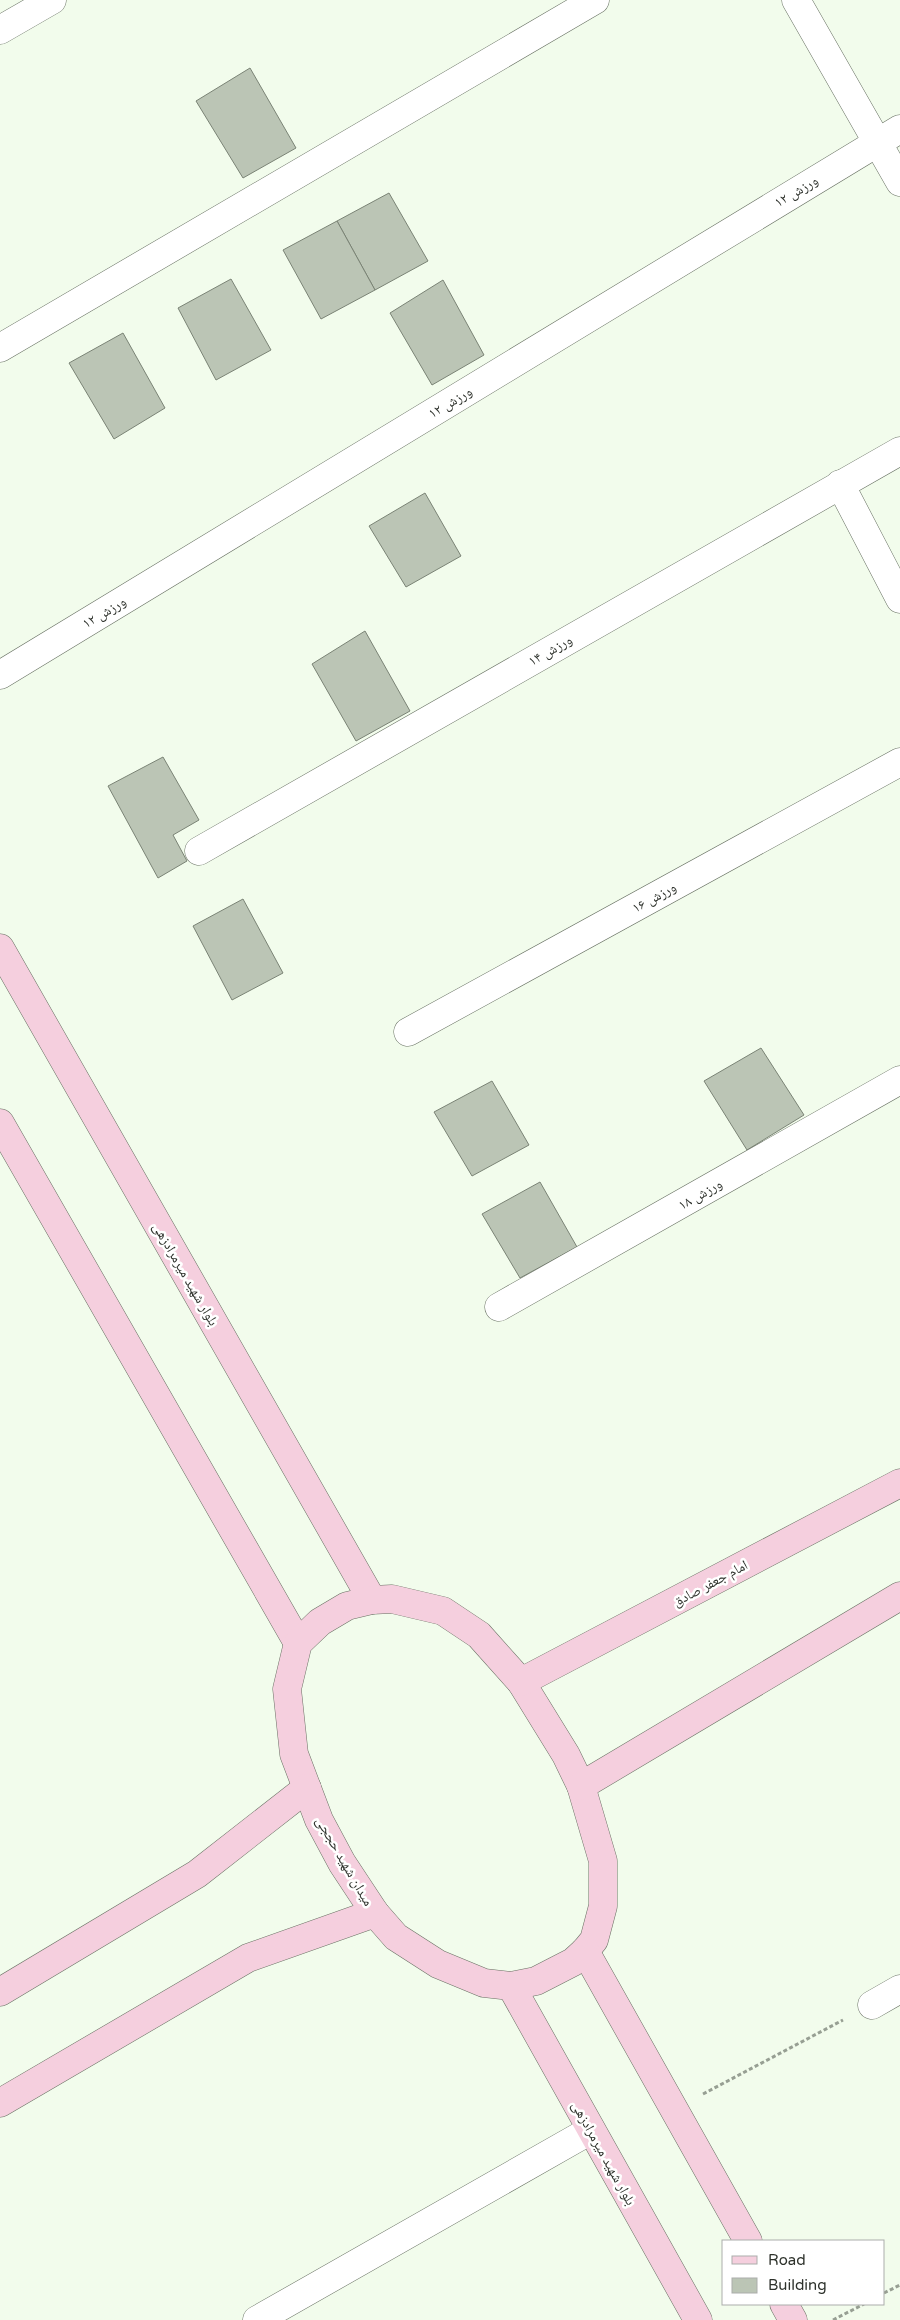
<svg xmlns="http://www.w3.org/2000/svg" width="900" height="2320" font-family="'Varela Round','Noto Naskh Arabic',sans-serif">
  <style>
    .building { fill: #bbc5b5; stroke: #7a8375 }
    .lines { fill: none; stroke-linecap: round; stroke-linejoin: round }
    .street-casing { stroke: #687163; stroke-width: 29 }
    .secondary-casing { stroke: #687163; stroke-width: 29 }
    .path { stroke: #979f93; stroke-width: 3; stroke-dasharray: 4 2.5; stroke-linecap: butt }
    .street { stroke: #fff; stroke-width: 28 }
    .secondary { stroke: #f5cfde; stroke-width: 28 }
    .labels { text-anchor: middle; stroke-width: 5; stroke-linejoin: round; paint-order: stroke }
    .street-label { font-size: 14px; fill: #2e322c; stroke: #fff }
  </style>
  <rect width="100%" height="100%" fill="#f2fcec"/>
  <g class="building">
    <polygon points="250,68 296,148 243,178 196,101"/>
    <polygon points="389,193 428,261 375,290 337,221"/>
    <polygon points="337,221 375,290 321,319 283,250"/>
    <polygon points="231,279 271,350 216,380 178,308"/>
    <polygon points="443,280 484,355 432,385 390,313"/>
    <polygon points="123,333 165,408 114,439 69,363"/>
    <polygon points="425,493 461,556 406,587 369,526"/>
    <polygon points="365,631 410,711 356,741 312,664"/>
    <polygon points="163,757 199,820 173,835 187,861 158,878 108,786"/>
    <polygon points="243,899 283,973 232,1000 193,926"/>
    <polygon points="761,1048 804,1115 747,1150 704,1081"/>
    <polygon points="492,1081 529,1145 472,1176 434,1112"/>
    <polygon points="540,1182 577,1247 520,1278 482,1214"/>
  </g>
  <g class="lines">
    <g class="street-casing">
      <g id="street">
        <polyline points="796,0 900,182"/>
        <polyline points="0,30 52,0"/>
        <polyline points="0,348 595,0"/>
        <polyline points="840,484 900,599"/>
        <polyline points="0,675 900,129"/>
        <polyline points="199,851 900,451"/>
        <polyline points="408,1032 900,762"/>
        <polyline points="499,1307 900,1080"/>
        <polyline points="872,2005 900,1989"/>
        <polyline points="257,2320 591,2130"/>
      </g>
    </g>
    <g class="secondary-casing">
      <g id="secondary">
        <polyline points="0,948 372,1600"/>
        <polyline points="0,1123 298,1643"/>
        <polygon points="392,1599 443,1611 479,1635 521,1682 566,1755 581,1786 603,1861 603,1906 594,1940 585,1951 573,1962 536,1981 511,1986 484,1983 438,1964 396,1937 375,1913 342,1863 319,1820 294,1754 287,1689 298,1643 320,1622 347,1606 372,1600"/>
        <polyline points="521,1682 900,1483"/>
        <polyline points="581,1786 900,1596"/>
        <polyline points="585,1951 748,2241"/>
        <polyline points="511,1986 698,2320"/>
        <polyline points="0,1992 197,1874 307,1788"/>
        <polyline points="0,2103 248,1958 375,1913"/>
        <polyline points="784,2304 793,2320"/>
      </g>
    </g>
    <g class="path">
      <polyline points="703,2094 843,2020"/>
      <polyline points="884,2293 900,2285"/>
      <polyline points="833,2320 864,2304"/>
    </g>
    <use href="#street" class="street"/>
    <use href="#secondary" class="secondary"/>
  </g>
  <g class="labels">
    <g class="street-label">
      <text transform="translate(796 191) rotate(-31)" y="5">ورزش ۱۲</text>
      <text transform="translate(450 402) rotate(-31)" y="5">ورزش ۱۲</text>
      <text transform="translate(104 612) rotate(-31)" y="5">ورزش ۱۲</text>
      <text transform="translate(550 650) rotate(-30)" y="5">ورزش ۱۴</text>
      <text transform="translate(654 897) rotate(-29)" y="5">ورزش ۱۶</text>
      <text transform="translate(700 1194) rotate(-30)" y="5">ورزش ۱۸</text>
      <text transform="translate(186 1274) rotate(60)" y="5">بلوار شهید میرمرادزهی</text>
      <text transform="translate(710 1583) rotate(-28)" y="5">امام جعفر صادق</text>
      <text transform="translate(345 1861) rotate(60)" y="5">میدان شهید حججی</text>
      <text transform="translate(604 2153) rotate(61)" y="5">بلوار شهید میرمرادزهی</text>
    </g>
  </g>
  <rect x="722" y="2240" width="162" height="65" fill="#ffffff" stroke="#abadab"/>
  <rect x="732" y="2256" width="25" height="8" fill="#f5cfde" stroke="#abadab"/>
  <text x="768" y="2265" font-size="15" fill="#2e322c">Road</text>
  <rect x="732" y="2278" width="25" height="15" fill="#bbc5b5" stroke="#abadab"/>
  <text x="768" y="2290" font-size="15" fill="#2e322c">Building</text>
</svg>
